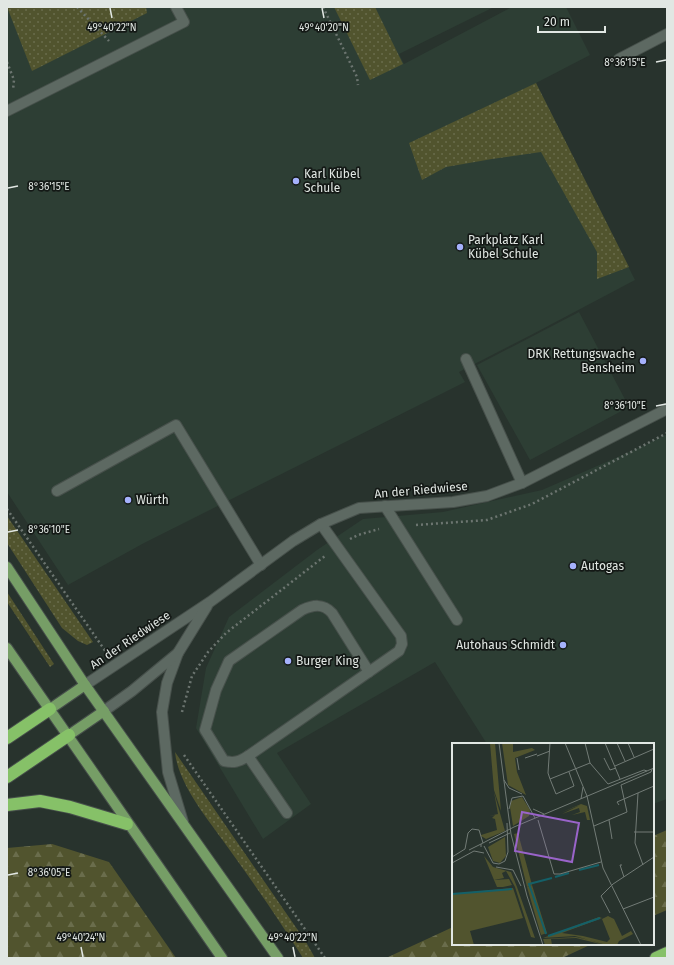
<svg xmlns="http://www.w3.org/2000/svg" width="674" height="965" font-family="'Fira Sans',sans-serif">
  <style>
    .built { fill: #2d3e34 }
    .green { fill: url(#green-dots) }
    .forest { fill: url(#forest-firs) }
    .lines { fill: none; stroke-linecap: round; stroke-linejoin: round }
    .lane-casing { stroke: #47504b; stroke-width: 12 }
    .street-casing { stroke: #47504b; stroke-width: 12 }
    .primary-casing { stroke: #47504b; stroke-width: 12 }
    .highway-casing { stroke: #47504b; stroke-width: 14 }
    .path { stroke: #6c7570; stroke-width: 2.5; stroke-dasharray: 2 3; stroke-linecap: butt }
    .lane { stroke: #5d6962; stroke-width: 10 }
    .street { stroke: #5d6962; stroke-width: 10 }
    .primary { stroke: #769e66; stroke-width: 10 }
    .highway { stroke: #86c168; stroke-width: 12 }
    .ticks { fill: none; stroke: #e1e7e3; stroke-width: 1.5 }
    .poi-dot { fill: #a5b1fc; stroke: #141916; stroke-width: 1.5 }
    .labels { text-anchor: middle; stroke-width: 3.5; stroke-linejoin: round; paint-order: stroke }
    .poi-label { font-size: 12px; fill: #e1e7e3; stroke: #141916; text-anchor: start }
    .street-label { font-size: 12px; fill: #e1e7e3; stroke: #141916 }
    .inset-river { fill: none; stroke: #146068; stroke-width: 2 }
    .inset-road { fill: none; stroke: #727b76; stroke-width: 1 }
    .view { fill: #9a64ca; fill-opacity: 0.15; stroke: #9a64ca; stroke-width: 2 }
    .inset-edge { fill: none; stroke: #e1e7e3; stroke-width: 2 }
    .ticks-label { font-size: 10px; text-anchor: middle; fill: #e1e7e3; stroke: #141916; stroke-width: 3.5; stroke-linejoin: round; paint-order: stroke }
  </style>
  <defs>
    <pattern id="green-dots" width="8" height="8" patternUnits="userSpaceOnUse"><rect width="8" height="8" fill="#51542e"/><path d="M2 2h.1M6 6h.1" fill="none" stroke="#6a6d4c" stroke-width="1.8" stroke-linecap="round"/></pattern>
    <pattern id="forest-firs" width="22" height="20" patternUnits="userSpaceOnUse"><rect width="22" height="20" fill="#51542e"/><path d="M5 1l3.5 6h-7zM16 11l3.5 6h-7z" fill="#6a6d4c"/></pattern>
  </defs>
  <rect width="100%" height="100%" fill="#28332d"/>
  <g class="built">
    <polygon points="7,7 494,7 399,54 404,64 512,7 566,7 590,55 536,83 635,280 531,335 459,372 465,382 144,543 68,585 7,492 7,477 104,428 7,477"/>
    <polygon points="579,312 629,407 530,460 477,365"/>
    <polygon points="667,434 667,799 653,804 653,744 487,744 435,662 277,753 311,804 263,839 196,728 206,668 229,617 317,550 363,519 443,512 542,490 643,446"/>
  </g>
  <g class="green">
    <polygon points="7,7 146,7 147,13 32,71"/>
    <polygon points="334,7 375,7 403,64 370,80"/>
    <polygon points="536,83 629,267 597,279 597,252 541,152 492,159 446,167 422,180 409,143"/>
    <polygon points="7,516 93,642 87,645 78,641 62,628 7,543"/>
    <polygon points="7,592 54,664 50,667 7,602"/>
    <path d="M175 752 306 942 315 958H303C280 921 255 885 229 849 211 823 178 785 175 752Z"/>
  </g>
  <g class="forest">
    <polygon points="667,830 667,910 653,916 653,836"/>
    <polygon points="52,844 109,862 176,958 7,958 7,848"/>
    <polygon points="453,927 453,944 592,944 562,958 386,958"/>
  </g>
  <g class="lines">
    <g class="lane-casing">
      <g id="lane">
        <polyline points="619,59 667,34"/>
        <polyline points="7,111 184,22 176,7"/>
        <polyline points="466,359 522,483"/>
        <polyline points="57,491 176,425 261,565"/>
        <polyline points="385,506 457,620"/>
        <path d="M248 756C239 762 234 763 224 761L205 730 216 690 229 661 302 610C313 605 323 603 332 613L369 672"/>
        <polyline points="287,813 248,756 399,651 402,644 401,636 321,524"/>
      </g>
    </g>
    <g class="street-casing">
      <g id="street">
        <polyline points="178,653 167,683 162,712 168,772 183,822"/>
        <polyline points="85,685 210,602 293,541 321,524 359,508 453,502 487,496 522,483 667,409"/>
        <polyline points="104,711 132,691 178,653 207,606"/>
      </g>
    </g>
    <g class="primary-casing">
      <g id="primary">
        <polyline points="7,567 85,685 278,958"/>
        <path d="M7 648C79 751 150 855 222 958"/>
        <polyline points="50,709 85,685"/>
        <polyline points="69,735 104,711"/>
      </g>
    </g>
    <g class="highway-casing">
      <g id="highway">
        <polyline points="7,738 50,709"/>
        <polyline points="7,777 69,735"/>
        <polyline points="7,805 40,801 70,807 127,824"/>
        <polyline points="656,958 667,953"/>
      </g>
    </g>
    <g class="path">
      <polyline points="77,7 109,41"/>
      <polyline points="323,7 357,77 358,85"/>
      <polyline points="7,62 14,80 13,90"/>
      <polyline points="7,509 106,652"/>
      <polyline points="416,525 487,520 532,504 667,433"/>
      <polyline points="350,539 358,535 379,529"/>
      <polyline points="182,712 192,676 208,652 226,633 325,556"/>
      <polyline points="184,755 325,958"/>
    </g>
    <use href="#lane" class="lane"/>
    <use href="#street" class="street"/>
    <use href="#primary" class="primary"/>
    <use href="#highway" class="highway"/>
  </g>
  <path class="ticks" d="M110 8 112 18M322 8 324 18M656 62 666 60M8 188 18 186M656 406 666 404M8 532 18 530M8 875 18 873M81 947 83 957M293 947 295 957"/>
  <g class="poi-dot">
    <circle cx="296" cy="181" r="4"/>
    <circle cx="460" cy="247" r="4"/>
    <circle cx="643" cy="361" r="4"/>
    <circle cx="128" cy="500" r="4"/>
    <circle cx="573" cy="566" r="4"/>
    <circle cx="563" cy="645" r="4"/>
    <circle cx="288" cy="661" r="4"/>
  </g>
  <g class="labels">
    <g class="poi-label">
      <text x="304" y="178">Karl Kübel<tspan x="304" dy="14">Schule</tspan></text>
      <text x="468" y="244">Parkplatz Karl<tspan x="468" dy="14">Kübel Schule</tspan></text>
      <text x="635" y="358" text-anchor="end">DRK Rettungswache<tspan x="635" dy="14">Bensheim</tspan></text>
      <text x="136" y="504">Würth</text>
      <text x="581" y="570">Autogas</text>
      <text x="555" y="649" text-anchor="end">Autohaus Schmidt</text>
      <text x="296" y="665">Burger King</text>
    </g>
    <g class="street-label">
      <text transform="translate(421 490) rotate(-5)" y="4">An der Riedwiese</text>
      <text transform="translate(130 640) rotate(-34)" y="4">An der Riedwiese</text>
    </g>
  </g>
  <g transform="translate(452 743)">
    <rect width="202" height="202" fill="#28332d"/>
    <path d="M42 49 53 88 34 96 29 93 26 77 29 92 45 87 43 76 40 75 43 72 37 73 46 71ZM129 61 135 63 138 77H135L133 69 120 72 128 69 127 65 110 71 128 62 108 70ZM57 136 60 142 51 144H45L42 137ZM80 142 95 190 89 192 75 144ZM63 144H65L83 195 79 194ZM61 145 71 175 18 188 22 202H0V151ZM156 173 162 176 170 193 179 188 181 191 167 198 165 202H154L123 193 91 195 147 174 150 175 110 190 131 193 155 199 158 196 150 176ZM124 194 137 197 152 202 124 195 99 196 100 202H93L91 196Z" fill="#51542e"/>
    <path d="M38 0H43L49 68 42 47ZM50 0H61V9L80 5 83 7 63 15 65 29 74 52 56 42ZM70 54 78 67 77 73 61 83 58 64 59 58ZM66 90 80 142 75 144 62 91ZM53 94 54 113 48 120 41 118 36 104ZM32 113 41 124 59 129 65 144H63L54 128 50 130 52 135 42 137Z" fill="#51542e"/>
    <path class="inset-river" d="M127 127 147 122M103 134 117 130M0 151 60 146M94 191 77 141 100 135M96 193 148 175"/>
    <path class="inset-road" d="M47 0 59 91 75 153 91 202M98 0 96 30 98 36 138 20 156 41 192 27 195 28M113 0 135 53 151 125 189 202M133 0 138 20M153 0 168 36M165 0 173 18M176 0 182 14M85 13 98 8M65 15 67 27M73 15 85 11M152 15 158 27 164 25M163 23 202 6M98 36 104 51 122 43 117 29M52 37 57 45 70 51M186 50 183 100 191 122M129 56 131 44M167 62 165 59 202 43M57 66 60 55 71 53 83 75M81 66 92 71M86 77 102 131H108L149 119M157 77 160 96M142 83 175 69 169 42 199 29 200 26M182 89H202M37 100 58 90M32 103 41 120 47 121 53 118 56 109 55 80M29 104V101L62 84 202 25M17 107 29 101M0 114 13 106 16 90 20 86 27 87 31 100M0 120 22 108 32 110M170 122H168L172 134M44 124 61 127 69 143M171 166 202 154M158 170 149 153 161 141 202 114"/>
    <path class="view" d="M70 69 127 80 120 119 63 108Z"/>
    <rect width="202" height="202" class="inset-edge"/>
  </g>
  <g class="ticks-label">
    <text x="112" y="31">49°40'22"N</text>
    <text x="324" y="31">49°40'20"N</text>
    <text x="625" y="66">8°36'15"E</text>
    <text x="49" y="190">8°36'15"E</text>
    <text x="625" y="409">8°36'10"E</text>
    <text x="49" y="533">8°36'10"E</text>
    <text x="49" y="876">8°36'05"E</text>
    <text x="81" y="941">49°40'24"N</text>
    <text x="293" y="941">49°40'22"N</text>
  </g>
  <rect width="674" height="965" fill="none" stroke="#e1e7e3" stroke-width="16"/>
  <path d="M538 26v6h67v-6" fill="none" stroke="#e1e7e3" stroke-width="2"/>
  <text x="544" y="26" font-size="12" fill="#e1e7e3" stroke="#141916" stroke-width="3" paint-order="stroke">20 m</text>
</svg>
